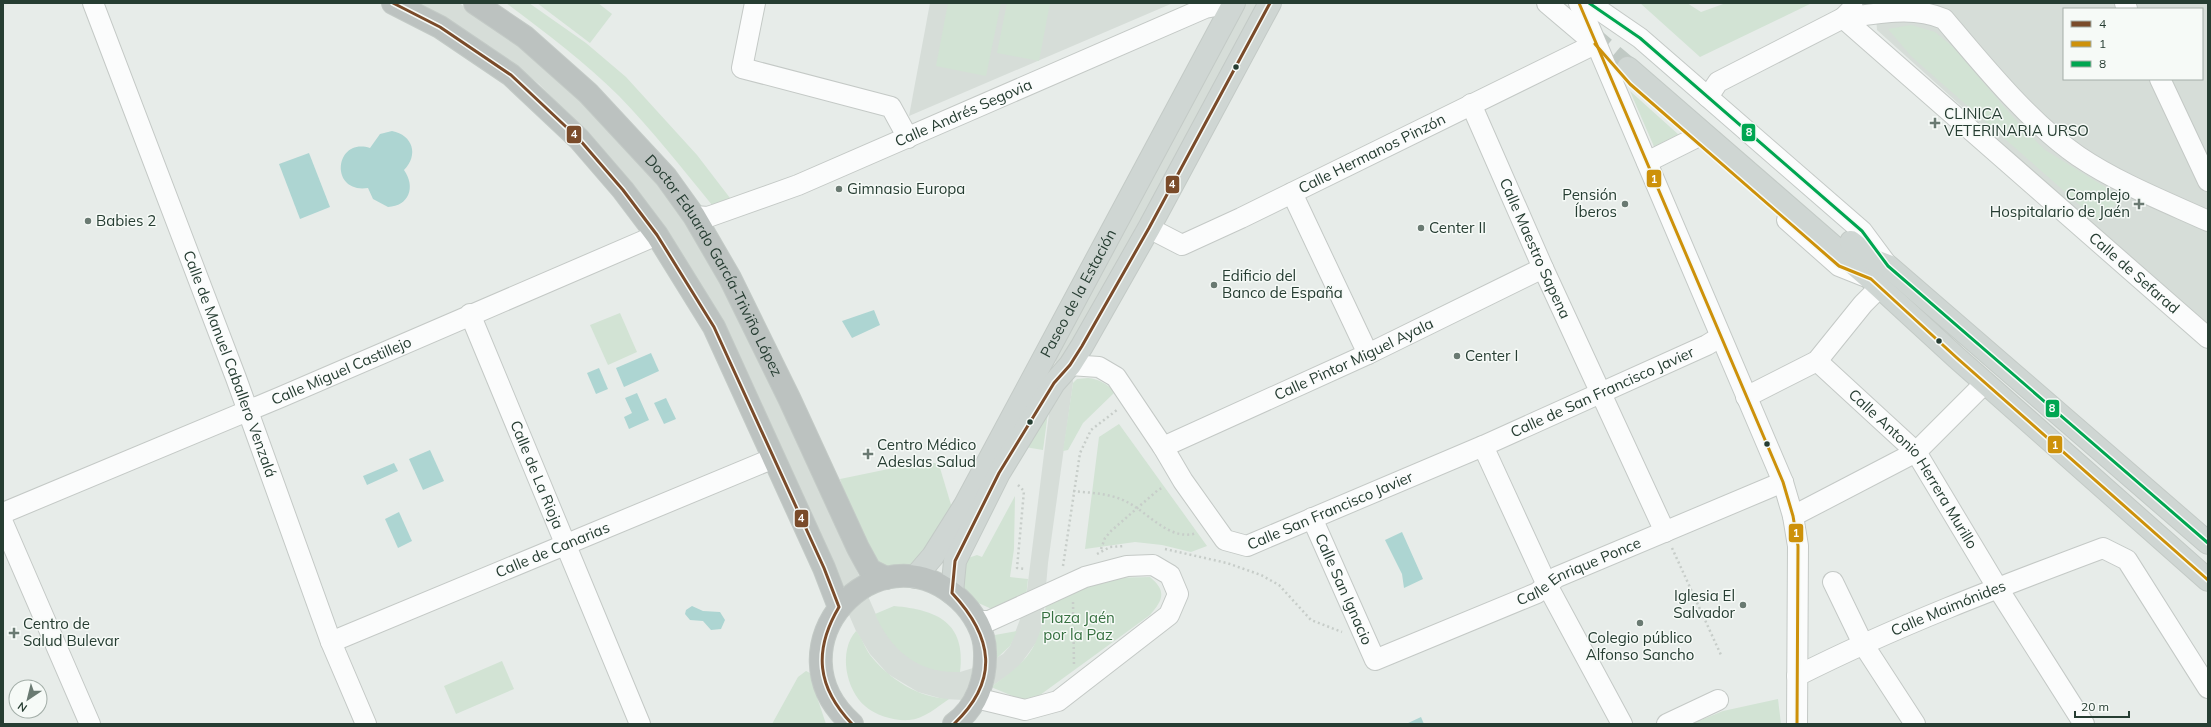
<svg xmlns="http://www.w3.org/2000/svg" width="2211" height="727" font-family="Mulish,sans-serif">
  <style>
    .built { fill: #d6ddd8; fill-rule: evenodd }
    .green { fill: #d2e3d4 }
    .water { fill: #add5d2 }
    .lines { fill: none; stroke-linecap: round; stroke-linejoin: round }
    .major-tunnel { stroke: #c0c9c4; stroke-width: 22; stroke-dasharray: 22 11; stroke-linecap: butt }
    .minor-casing { stroke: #c4c9c6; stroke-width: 22 }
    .major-casing { stroke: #c3cac6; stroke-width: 24 }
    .highway-casing { stroke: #c3cac6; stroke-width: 24 }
    .path { stroke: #c7cdc9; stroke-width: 2.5; stroke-dasharray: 2 3; stroke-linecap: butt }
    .minor { stroke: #fbfcfc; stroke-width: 20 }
    .major { stroke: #cfd6d3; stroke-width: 22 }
    .highway { stroke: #bcc2c0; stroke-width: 22 }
    .bus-1-casing { stroke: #f6faf7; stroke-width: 6 }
    .bus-2-casing { stroke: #f6faf7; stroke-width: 6 }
    .bus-3-casing { stroke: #f6faf7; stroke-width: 6 }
    .bus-1 { stroke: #7a4b2a; stroke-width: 3 }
    .bus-2 { stroke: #cd910a; stroke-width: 3 }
    .bus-3 { stroke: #00a651; stroke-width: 3 }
    .bus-dot { fill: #263d32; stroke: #f6faf7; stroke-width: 1.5 }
    .poi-dot { fill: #6a7a72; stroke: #f6faf7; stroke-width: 1.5 }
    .labels { text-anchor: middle; stroke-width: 3; stroke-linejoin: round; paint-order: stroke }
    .street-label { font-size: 15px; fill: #263d32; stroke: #f6faf7 }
    .poi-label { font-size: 15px; fill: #263d32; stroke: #f6faf7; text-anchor: start }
    .park-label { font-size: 15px; fill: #356f3f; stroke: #f6faf7 }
    .line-badge { stroke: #f6faf7; stroke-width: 1.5 }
    .badge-label { font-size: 11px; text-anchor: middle; font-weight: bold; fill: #fff }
  </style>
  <rect width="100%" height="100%" fill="#e7ece9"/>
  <g class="built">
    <polygon points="417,3 459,3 517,43 567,86 665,190 716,270 783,402 878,619 960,672 986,664 1003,654 1010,646 1025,606 1056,358 1240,3 1262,3 1072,358 1073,383 1048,563 1043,621 1038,640 1017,669 991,687 964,700 943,699 918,692 888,674 870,654 856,631 795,490 639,196 617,166 539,84 495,50"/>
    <polygon points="930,3 1173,3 909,116"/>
    <path d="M1875 3H2208V329L1877 30ZM2064 9H2202V79H2064Z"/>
  </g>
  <g class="green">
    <path d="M506 3H529L586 43 626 77 697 155 730 198 712 205C682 168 652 130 619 96 585 62 545 32 506 3Z"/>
    <polygon points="537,3 598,3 612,14 590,43"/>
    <polygon points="948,3 1001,3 986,76 936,66"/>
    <polygon points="1007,3 1050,3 1039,61 997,53"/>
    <polygon points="1640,3 1687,3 1701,12 1726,3 1812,3 1700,57"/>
    <polygon points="1911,25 1935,32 1953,47 2018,123 2045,150 2123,198 2098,221 1912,57 1888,29"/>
    <polygon points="1630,91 1679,135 1655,149"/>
    <polygon points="620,313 637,352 608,365 590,325"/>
    <path d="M1088 378C1099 379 1107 384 1115 392L1083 423 1068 450 1063 451 1073 383 1077 379Z"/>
    <polygon points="1049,405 1043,450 1025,447"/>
    <polygon points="1119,424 1207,546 1191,552 1162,545 1135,542 1085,549 1099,437"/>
    <polygon points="935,463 940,468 952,508 916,563 904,570 880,565 852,517 840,479 903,466"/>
    <polygon points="1015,496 1014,549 1010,577 1028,579 1025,606 996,611 974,601 964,589 963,580 964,568 968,558 977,555 982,557"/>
    <path d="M1150 577C1167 591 1163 600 1150 615L1029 703 991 687C1027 662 1039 649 1046 605L1105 578Z"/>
    <path d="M894 606C937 610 966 622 960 672 919 674 891 651 875 614Z"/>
    <path d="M856 631C862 638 865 648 870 655 889 679 919 698 949 699 937 707 924 719 909 720 895 721 876 716 865 706 846 690 838 651 856 631Z"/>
    <polygon points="1017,631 1010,646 997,658 995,635"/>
    <polygon points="502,661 514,689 456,714 444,686"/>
    <polygon points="806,671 812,674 813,685 826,724 772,724 798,677"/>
    <polygon points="1778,699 1781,724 1691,724 1723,711"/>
  </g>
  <g class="water">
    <path d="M392 131C413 135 419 155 404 170 416 187 409 206 388 207L373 199 368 188C329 194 334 137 370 148L380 134Z"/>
    <polygon points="309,153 330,207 300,219 279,164"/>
    <polygon points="874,310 880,325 852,338 842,321"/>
    <polygon points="651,353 659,371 624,387 616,368"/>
    <polygon points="599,368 608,389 596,394 587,373"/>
    <polygon points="637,393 649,420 629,429 624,417 632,413 625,398"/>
    <polygon points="666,398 676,419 664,424 654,403"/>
    <polygon points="430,450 444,481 423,490 409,459"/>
    <polygon points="394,463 398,471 367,485 363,476"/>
    <polygon points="399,512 412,541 398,548 385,519"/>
    <polygon points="1402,532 1423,579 1404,588 1402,574 1385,540"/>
    <polygon points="692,606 703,611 720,612 725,620 721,629 711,630 703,621 690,620 685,614 686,610"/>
    <polygon points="1421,717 1424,724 1406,724"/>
  </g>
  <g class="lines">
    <polyline class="major-tunnel" points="1588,34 1628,68"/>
    <g class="minor-casing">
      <g id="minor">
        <path id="s1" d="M93 3 236 378 331 642 366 724"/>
        <polyline points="755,3 742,68 891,107 908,138"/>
        <polyline points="1547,3 1593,42"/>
        <polyline points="1579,3 1783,482 1793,516 1798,546 1797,724"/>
        <polyline points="1589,3 1640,38 1862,231 1888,266"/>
        <polyline points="2125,3 2127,9"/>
        <path id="s2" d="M1843 18 2208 338"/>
        <path d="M1843 18C1877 14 1912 5 1944 19 1982 64 2029 122 2078 156 2118 183 2164 201 2208 221"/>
        <polyline points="2160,79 2208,181"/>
        <polyline points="1708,97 1718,82 1843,18 1853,8"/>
        <path id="s3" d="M1471 104 1543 268 1665 532"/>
        <polyline points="1647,162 1693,139"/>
        <polyline points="1292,193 1368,354"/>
        <path id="s4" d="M694 216 708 217 798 185 1205 8 1231 3"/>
        <polyline points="1787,220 1839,266 1864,276"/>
        <path id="s5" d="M1149 228 1182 245 1241 218 1595 44"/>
        <path id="s6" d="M470 314 640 724"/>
        <path id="s7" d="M1817 361 1916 452 1997 587 2084 724"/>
        <path id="s8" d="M1070 365 1099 367 1116 377 1163 447 1183 481 1225 540 1247 546 1483 446 1707 345 1720 337"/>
        <polyline points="1746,397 1817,361 1863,304 1880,287"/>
        <polyline points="1483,446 1547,585 1622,724"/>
        <path id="s9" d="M1163 447 1368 354 1543 268"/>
        <path id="s10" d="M3 513 281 397 657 235"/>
        <polyline points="1793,516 1916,452 1985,383"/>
        <path id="s11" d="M1312 518 1375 660 1537 593 1557 577 1783 482"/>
        <polyline points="3,523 90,724"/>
        <polyline points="1833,582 1863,644 1915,724"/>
        <path id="s12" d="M331 642 774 458"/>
        <path id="s13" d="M1797 676C1896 626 1999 587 2103 548L2127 560 2208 688"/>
        <polyline points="976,698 1025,710 1058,701 1169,615 1178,594 1170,575 1153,565 1127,566 1085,577 989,621 976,621"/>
        <polyline points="1667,724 1718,700"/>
      </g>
    </g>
    <g class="major-casing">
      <g id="major">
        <polyline points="1628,68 1871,279 1957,358 2208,580"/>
        <polyline points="1851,242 1875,261 1888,266 2208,543"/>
        <path id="s14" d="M915 577 933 556 965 505 1234 3"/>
        <polyline points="952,593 955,561 999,473 1054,383 1070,365 1082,346 1149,228 1270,3"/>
      </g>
    </g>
    <g class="highway-casing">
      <g id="highway">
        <polyline points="393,3 440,27 511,75 579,139 623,190 657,235 714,327 824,568 839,607"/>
        <path id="s15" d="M475 3 525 37 588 93 666 177 694 216 730 278 789 398 858 548 870 570 886 578"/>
        <path d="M852 724C766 648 876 524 959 599 973 612 985 632 985 652 986 680 977 707 954 724"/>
      </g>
    </g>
    <g class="path">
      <polyline points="1018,485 1024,491 1017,568 1026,569"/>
      <path d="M1073 491C1091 493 1110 493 1127 502 1149 513 1170 542 1197 533"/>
      <polyline points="1672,548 1721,655"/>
      <polyline points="1101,549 1105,538 1111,531 1158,490 1164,487"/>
      <polyline points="1165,549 1227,563 1261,575 1279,585 1311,620 1342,632"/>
      <polyline points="1097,554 1110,547 1124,546"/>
      <polyline points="1063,566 1080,453 1091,430 1117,410"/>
      <polyline points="1073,602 1074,665"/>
    </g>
    <use href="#minor" class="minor"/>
    <use href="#major" class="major"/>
    <use href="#highway" class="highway"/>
    <g class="bus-1-casing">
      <g id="bus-1">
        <path d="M393 3 440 27 511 75 579 139 623 190 657 235 714 327 824 568 839 607C813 651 817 687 852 724"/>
        <path d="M954 724C1000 680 993 637 952 593L955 561 999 473 1054 383 1070 365 1082 346 1149 228 1270 3"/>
      </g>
    </g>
    <g class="bus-2-casing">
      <g id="bus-2">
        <polyline points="1579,3 1783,482 1793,516 1798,546 1797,724"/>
        <polyline points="1595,44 1630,84 1839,266 1871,279 1957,358 2208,580"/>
      </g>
    </g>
    <g class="bus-3-casing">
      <polyline id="bus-3" points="1589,3 1640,38 1862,231 1888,266 2208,543"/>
    </g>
    <use href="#bus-1" class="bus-1"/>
    <use href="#bus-2" class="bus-2"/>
    <use href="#bus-3" class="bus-3"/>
  </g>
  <g class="bus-dot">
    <circle cx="1236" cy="67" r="3.5"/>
    <circle cx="1939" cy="341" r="3.5"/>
    <circle cx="1030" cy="422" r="3.5"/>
    <circle cx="1767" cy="444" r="3.5"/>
  </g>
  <g class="poi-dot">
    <path d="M1933 117h4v4h4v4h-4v4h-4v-4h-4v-4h4z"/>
    <circle cx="839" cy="189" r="4"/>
    <circle cx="1625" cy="204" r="4"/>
    <path d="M2137 198h4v4h4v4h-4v4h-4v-4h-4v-4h4z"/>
    <circle cx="88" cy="221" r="4"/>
    <circle cx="1421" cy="228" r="4"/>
    <circle cx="1214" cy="285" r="4"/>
    <circle cx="1457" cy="356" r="4"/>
    <path d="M866 448h4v4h4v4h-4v4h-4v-4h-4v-4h4z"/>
    <circle cx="1743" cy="605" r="4"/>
    <circle cx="1640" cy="623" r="4"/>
    <path d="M12 627h4v4h4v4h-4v4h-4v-4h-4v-4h4z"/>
  </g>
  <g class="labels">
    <g class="street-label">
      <text dy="5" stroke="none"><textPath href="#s4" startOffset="290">Calle Andrés Segovia</textPath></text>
      <text dy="5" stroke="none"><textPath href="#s5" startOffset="248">Calle Hermanos Pinzón</textPath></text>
      <text dy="5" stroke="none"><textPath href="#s3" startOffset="158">Calle Maestro Sapena</textPath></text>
      <text dy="5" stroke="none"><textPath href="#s15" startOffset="360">Doctor Eduardo García-Triviño López</textPath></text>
      <text dy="5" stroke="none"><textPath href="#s2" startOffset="387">Calle de Sefarad</textPath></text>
      <text dy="5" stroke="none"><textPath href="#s14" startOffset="328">Paseo de la Estación</textPath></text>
      <text dy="5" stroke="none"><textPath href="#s9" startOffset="210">Calle Pintor Miguel Ayala</textPath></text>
      <text dy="5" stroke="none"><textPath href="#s1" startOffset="386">Calle de Manuel Caballero Venzalá</textPath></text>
      <text dy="5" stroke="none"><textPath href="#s10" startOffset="367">Calle Miguel Castillejo</textPath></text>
      <text dy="5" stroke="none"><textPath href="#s8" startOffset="655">Calle de San Francisco Javier</textPath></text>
      <text dy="5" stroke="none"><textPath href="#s7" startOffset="146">Calle Antonio Herrera Murillo</textPath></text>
      <text dy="5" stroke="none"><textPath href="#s6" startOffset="174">Calle de La Rioja</textPath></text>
      <text dy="5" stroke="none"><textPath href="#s8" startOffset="358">Calle San Francisco Javier</textPath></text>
      <text dy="5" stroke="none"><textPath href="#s12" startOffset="240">Calle de Canarias</textPath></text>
      <text dy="5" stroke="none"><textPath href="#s11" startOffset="378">Calle Enrique Ponce</textPath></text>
      <text dy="5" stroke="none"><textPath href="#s11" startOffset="78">Calle San Ignacio</textPath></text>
      <text dy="5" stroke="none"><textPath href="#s13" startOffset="166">Calle Maimónides</textPath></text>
    </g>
    <g class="poi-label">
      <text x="1944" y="119">CLINICA<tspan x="1944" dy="17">VETERINARIA URSO</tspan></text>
      <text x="847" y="194">Gimnasio Europa</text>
      <text x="1617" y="200" text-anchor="end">Pensión<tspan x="1617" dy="17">Íberos</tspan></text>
      <text x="2130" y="200" text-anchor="end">Complejo<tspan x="2130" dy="17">Hospitalario de Jaén</tspan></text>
      <text x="96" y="226">Babies 2</text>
      <text x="1429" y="233">Center II</text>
      <text x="1222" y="281">Edificio del<tspan x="1222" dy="17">Banco de España</tspan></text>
      <text x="1465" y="361">Center I</text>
      <text x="877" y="450">Centro Médico<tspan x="877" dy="17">Adeslas Salud</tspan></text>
      <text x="1735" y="601" text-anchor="end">Iglesia El<tspan x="1735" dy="17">Salvador</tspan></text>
      <text x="23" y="629">Centro de<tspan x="23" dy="17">Salud Bulevar</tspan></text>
      <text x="1640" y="643" text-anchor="middle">Colegio público<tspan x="1640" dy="17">Alfonso Sancho</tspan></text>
    </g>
    <g class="park-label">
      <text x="1078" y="623">Plaza Jaén<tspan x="1078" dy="17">por la Paz</tspan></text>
    </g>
  </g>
  <g class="line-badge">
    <rect x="1741" y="123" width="15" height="19" rx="4" fill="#00a651"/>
    <rect x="566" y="125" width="16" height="19" rx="4" fill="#7a4b2a"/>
    <rect x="1646" y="169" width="16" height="19" rx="4" fill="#cd910a"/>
    <rect x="1165" y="175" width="15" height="19" rx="4" fill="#7a4b2a"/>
    <rect x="2045" y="399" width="15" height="19" rx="4" fill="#00a651"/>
    <rect x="2047" y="435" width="16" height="19" rx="4" fill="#cd910a"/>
    <rect x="794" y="509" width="15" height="19" rx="4" fill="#7a4b2a"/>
    <rect x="1788" y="523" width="16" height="20" rx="4" fill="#cd910a"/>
  </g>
  <g class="badge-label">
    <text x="1749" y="136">8</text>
    <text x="574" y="138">4</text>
    <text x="1654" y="183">1</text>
    <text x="1172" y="188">4</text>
    <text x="2052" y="412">8</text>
    <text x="2055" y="449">1</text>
    <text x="801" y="522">4</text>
    <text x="1796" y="537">1</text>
  </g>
  <rect width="2211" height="727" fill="none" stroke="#263d32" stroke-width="8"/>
  <rect x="2063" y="8" width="140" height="72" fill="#f6faf7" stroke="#a3aea8"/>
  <rect x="2071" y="21" width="20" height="6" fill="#7a4b2a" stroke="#a3aea8"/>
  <text x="2099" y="28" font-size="12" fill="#263d32">4</text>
  <rect x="2071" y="41" width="20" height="6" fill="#cd910a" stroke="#a3aea8"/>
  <text x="2099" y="48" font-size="12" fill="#263d32">1</text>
  <rect x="2071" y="61" width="20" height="6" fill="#00a651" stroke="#a3aea8"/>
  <text x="2099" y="68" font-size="12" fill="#263d32">8</text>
  <g transform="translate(28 699) rotate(215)"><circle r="19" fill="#f6faf7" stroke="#a3aea8"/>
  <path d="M0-3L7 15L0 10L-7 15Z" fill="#6a7a72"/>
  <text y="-6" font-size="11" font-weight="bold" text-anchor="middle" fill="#263d32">N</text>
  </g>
  <path d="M2075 711v6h54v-6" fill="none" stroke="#263d32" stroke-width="2"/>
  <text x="2081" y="711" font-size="12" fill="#263d32" stroke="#f6faf7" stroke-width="3" paint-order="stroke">20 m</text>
</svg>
